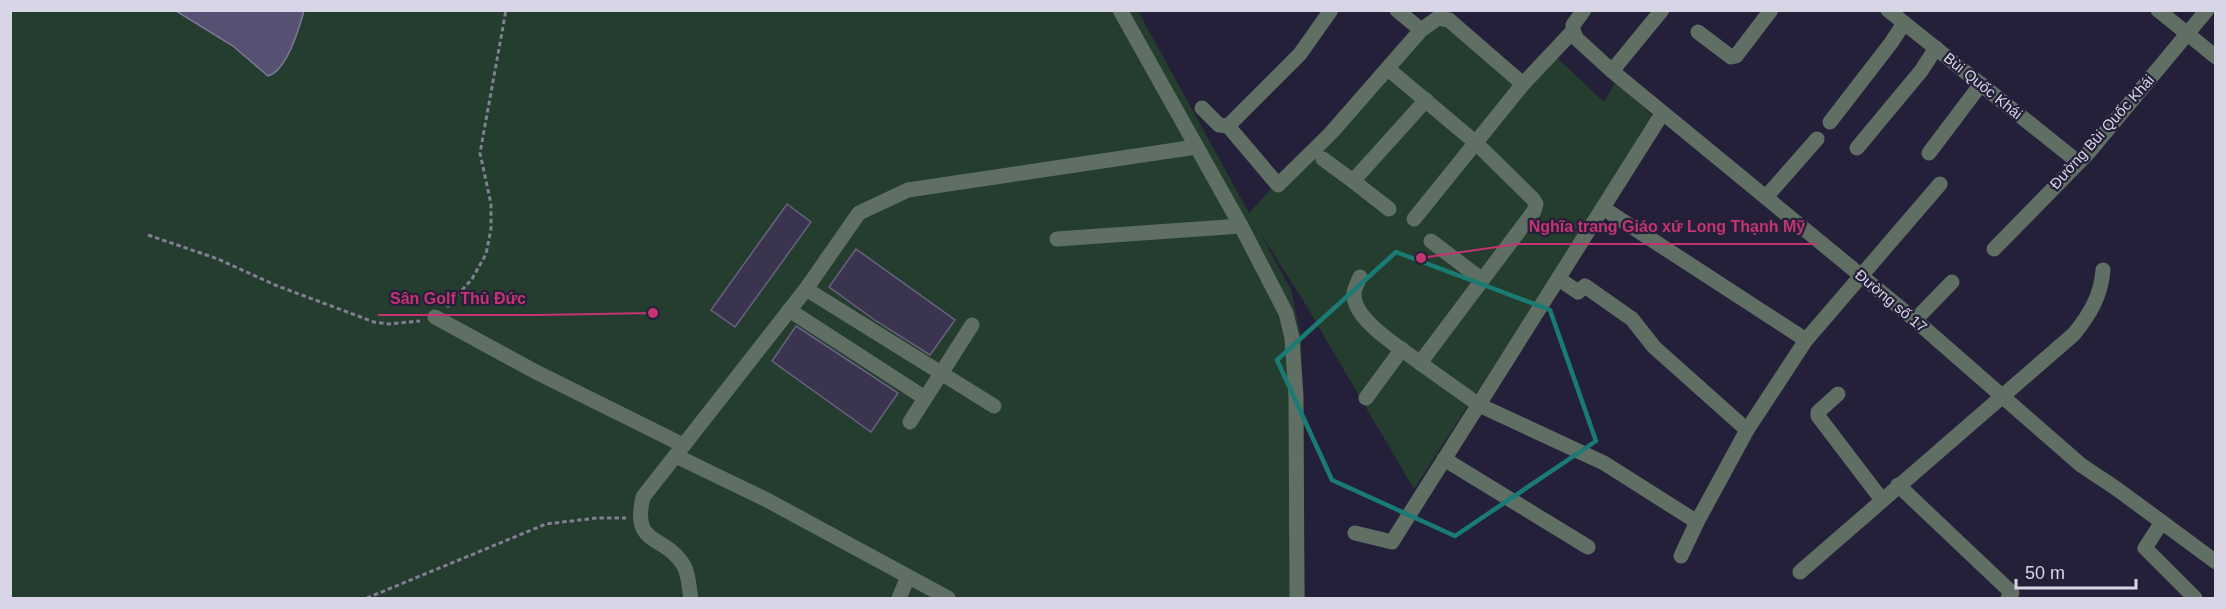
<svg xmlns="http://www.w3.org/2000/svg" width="2226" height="609" font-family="Helvetica,sans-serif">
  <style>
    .green { fill: #243d2e }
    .water { fill: #565072; stroke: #7d7895; stroke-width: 1.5 }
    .building { fill: #3a344f; stroke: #67627f; stroke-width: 1.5 }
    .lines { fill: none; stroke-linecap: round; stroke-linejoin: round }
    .path { stroke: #827e93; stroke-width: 3; stroke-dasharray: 4.5 3; stroke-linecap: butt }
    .minor { stroke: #5f6f64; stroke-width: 15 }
    .marked { fill: none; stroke: #197b74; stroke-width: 4.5; stroke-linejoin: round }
    .labels { text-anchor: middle; stroke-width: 4.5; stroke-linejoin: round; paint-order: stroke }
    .street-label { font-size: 15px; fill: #d8d5e6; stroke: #252039 }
    .leader { fill: none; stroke: #c53470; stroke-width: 2 }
    .callout-dot { fill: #c53470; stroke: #252039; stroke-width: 2 }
    .callout-label { font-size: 16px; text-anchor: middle; font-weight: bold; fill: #c53470; stroke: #252039; stroke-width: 4.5; stroke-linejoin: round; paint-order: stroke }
  </style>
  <rect width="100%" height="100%" fill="#252039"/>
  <polygon class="green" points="10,11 1138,11 1249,213 1424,23 1441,18 1530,81 1552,53 1604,102 1616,81 1655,118 1414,489 1304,302 1258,229 1291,290 1301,336 1305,598 11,598"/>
  <path class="water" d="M176 11 304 10V11C299 29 287 71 268 76L233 46Z"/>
  <g class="building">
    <polygon points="787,204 811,222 735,327 711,310"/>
    <polygon points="856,249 955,320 930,355 876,321 829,287"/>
    <polygon points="796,326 898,393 871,432 772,361"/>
  </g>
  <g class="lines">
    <g class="path">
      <polyline points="148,235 218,259 275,285 374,322 389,324 420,321"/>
      <polyline points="447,307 472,279 486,254 491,229 491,204 480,153 506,10"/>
      <polyline points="367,598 546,524 597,518 626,518"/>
    </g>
    <g class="minor">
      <polyline points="1120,10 1241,226 1286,313 1292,338 1296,396 1297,598"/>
      <polyline points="1397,10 1421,30"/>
      <polyline points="1888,10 2078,162"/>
      <polyline points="2158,10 2216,57"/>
      <polyline points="1573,31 1577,39 1612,71 1915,320 2081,465 2117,489 2216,562"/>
      <polyline points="1698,32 1731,57 1736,56 1771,10"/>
      <polyline points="1612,71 1662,10"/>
      <polyline points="1393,73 1476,143 1533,199 1536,204 1534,211 1420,363 1479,405 1604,463 1697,522"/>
      <polyline points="1202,108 1219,125 1228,126 1278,185 1331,133 1421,30 1438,18 1449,20 1523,84"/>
      <polyline points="1830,122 1891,43 1904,23"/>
      <polyline points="1228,126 1300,54 1331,10"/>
      <polyline points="1857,148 1921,71 1936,48"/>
      <polyline points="1929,153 1981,84"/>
      <polyline points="1323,159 1353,181 1426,100"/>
      <polyline points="1353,181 1389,209"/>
      <polyline points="1766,197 1817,139"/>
      <polyline points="1603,208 1806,340"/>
      <polyline points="1414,219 1523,84 1573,31 1573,25 1584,10"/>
      <polyline points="1057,239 1241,226"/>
      <polyline points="1431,241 1481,279"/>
      <polyline points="1994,249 2089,152 2207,10"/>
      <path d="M1360 277C1358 282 1354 289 1354 294 1353 320 1401 348 1420 363"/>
      <polyline points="1559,279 1578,292 1585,286 1632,319 1654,347 1747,430"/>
      <polyline points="806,289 994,406"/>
      <polyline points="789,310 925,398"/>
      <polyline points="435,317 536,372 683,445"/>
      <polyline points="1915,320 1952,282"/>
      <polyline points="1838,394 1818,412 1818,416 1882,500"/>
      <polyline points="1366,398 1402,349"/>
      <polyline points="910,422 972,325"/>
      <polyline points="676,456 767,500 948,598"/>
      <polyline points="1444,459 1588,547"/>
      <polyline points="1898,485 2012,593 2008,598"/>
      <polyline points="2162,522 2145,548 2195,598"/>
      <polyline points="1355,533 1392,542 1662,114"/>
      <polyline points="1681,556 1697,522 1747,430 1806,340 1940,184"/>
      <path d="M1800 572 2074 334C2090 314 2101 296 2103 270"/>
      <path d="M691 598C689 589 689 575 684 566 665 533 631 548 643 497L806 289 859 213 908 190 1196 147"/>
      <polyline points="899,598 908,577"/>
    </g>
  </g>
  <path class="marked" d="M1396 252 1550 310 1596 441 1455 536 1332 480 1277 360Z"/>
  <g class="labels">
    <g class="street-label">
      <text transform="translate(1983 86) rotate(39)" y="5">Bùi Quốc Khái</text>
      <text transform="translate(2102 132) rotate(-48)" y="5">Đường Bùi Quốc Khái</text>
      <text transform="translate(1891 301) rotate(40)" y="5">Đường số 17</text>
    </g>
  </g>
  <path class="leader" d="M1421 258L1517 244H1817M653 313L538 315H378"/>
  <g class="callout-dot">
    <circle cx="1421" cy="258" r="6"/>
    <circle cx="653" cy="313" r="6"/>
  </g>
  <g class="callout-label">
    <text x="1667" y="232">Nghĩa trang Giáo xứ Long Thạnh Mỹ</text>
    <text x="458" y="304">Sân Golf Thủ Đức</text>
  </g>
  <rect width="2226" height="609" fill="none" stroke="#d8d5e6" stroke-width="24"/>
  <path d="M2016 579v9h120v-9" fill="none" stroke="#d8d5e6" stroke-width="3"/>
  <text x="2025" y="579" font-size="18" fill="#d8d5e6" stroke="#252039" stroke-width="4.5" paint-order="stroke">50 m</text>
</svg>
